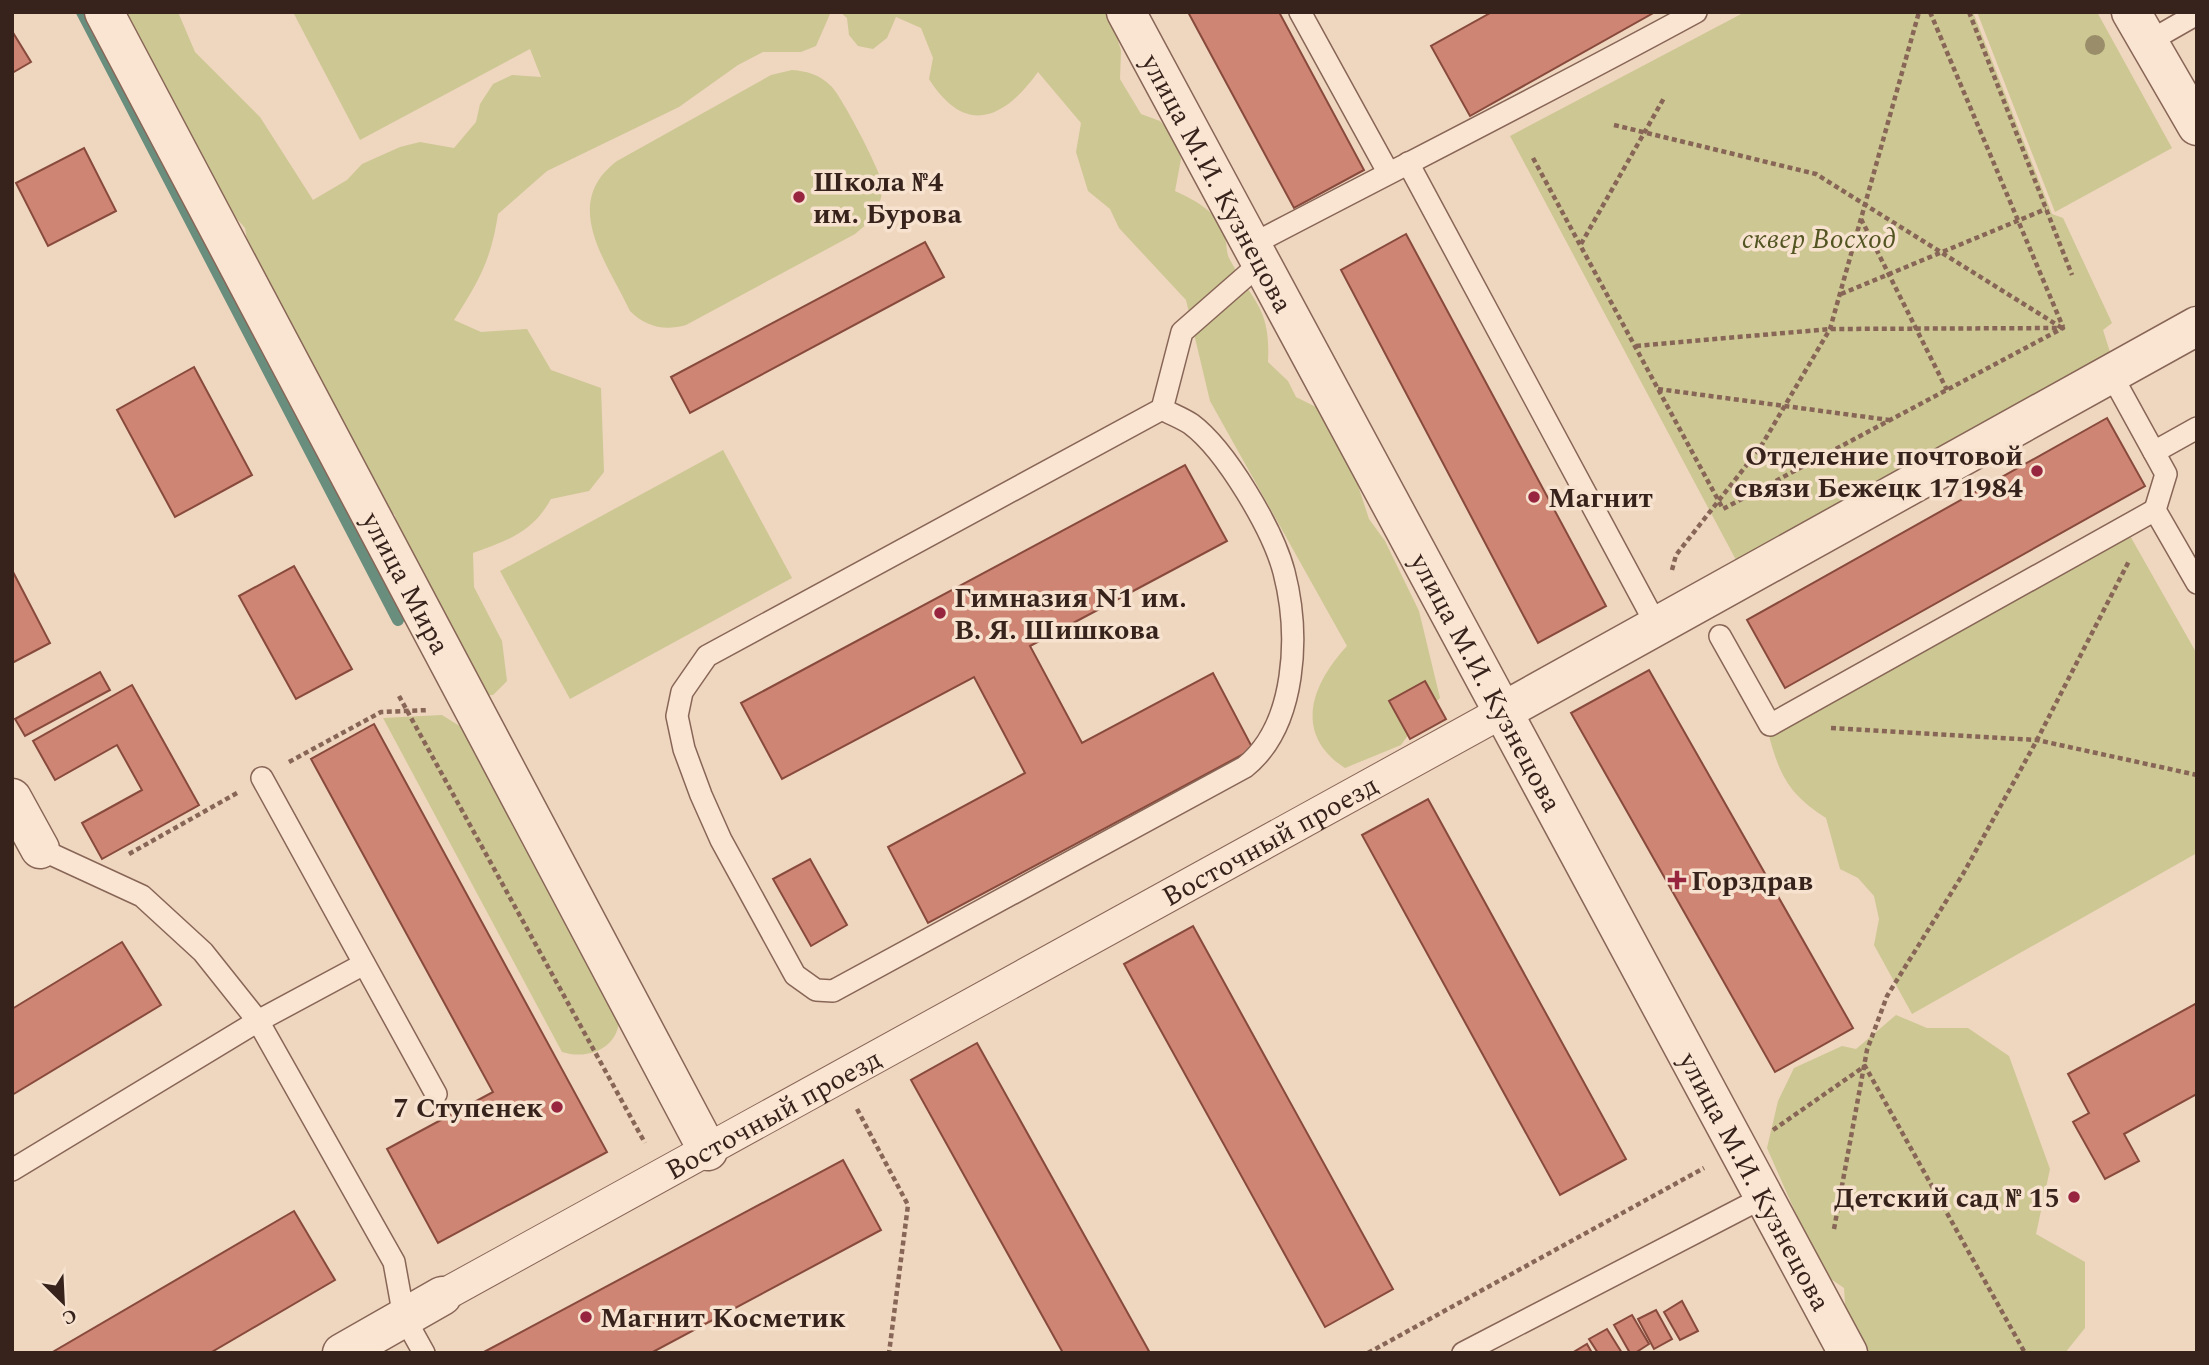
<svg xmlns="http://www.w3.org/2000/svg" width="2209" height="1365" font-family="Spectral,serif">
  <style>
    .green { fill: #cdc793 }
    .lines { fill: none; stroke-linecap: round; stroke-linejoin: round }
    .stream { stroke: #698e7d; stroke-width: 12 }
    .building { fill: #ce8573; stroke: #884a3c; stroke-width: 2 }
    .service-casing { stroke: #886657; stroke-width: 24 }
    .pedestrian-casing { stroke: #886657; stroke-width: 34 }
    .minor-casing { stroke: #886657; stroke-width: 41 }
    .tertiary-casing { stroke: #886657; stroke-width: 41 }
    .path { stroke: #886657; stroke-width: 4.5; stroke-dasharray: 5 3.5; stroke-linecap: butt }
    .service { stroke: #fae5d2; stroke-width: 21 }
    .pedestrian { stroke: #fae5d2; stroke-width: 32 }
    .minor { stroke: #fae5d2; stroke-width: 38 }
    .tertiary { stroke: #fae5d2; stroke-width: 38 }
    .tree { fill: #998e69 }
    .poi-dot { fill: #98253f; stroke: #f6e2ce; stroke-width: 2.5 }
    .labels { text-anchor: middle; stroke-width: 7; stroke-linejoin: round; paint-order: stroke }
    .poi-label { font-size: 28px; font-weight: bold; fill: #37231c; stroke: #f6e2ce; text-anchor: start }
    .street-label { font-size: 28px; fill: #37231c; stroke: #f6e2ce }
    .park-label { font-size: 28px; font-style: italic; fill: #525422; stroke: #f6e2ce }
  </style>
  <rect width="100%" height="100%" fill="#efd6bf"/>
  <g class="green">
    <path d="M103 12H178L195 52 260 117 313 200 347 180 362 164 400 147 420 142 454 148 476 122 480 104 493 84 512 75 541 77 530 49 360 140 293 12H834L830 14 816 46 801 52H763L738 65 679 107 547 171 498 214C491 260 479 281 454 320L481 332 527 329 551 370 601 388 604 472 589 491 551 499C532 533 508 540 473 553L474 587 502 641 507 681 493 695 474 696 403 551 395 515 374 498 253 275 245 228 178 153Z"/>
    <path d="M840 12H1105L1114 26 1121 51 1120 79 1141 114 1160 121 1174 136 1181 159 1175 191C1198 202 1217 211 1225 237 1227 244 1226 252 1229 258 1252 302 1271 306 1268 362L1288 381 1296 397 1320 409 1345 446 1369 519 1385 541 1419 611 1440 698 1422 716 1401 745 1345 768C1293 734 1311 685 1347 646L1210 401 1186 300 1119 228 1110 209 1088 191 1076 152 1081 123 1038 72C1004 119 966 137 929 79L933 58 921 28 896 17 887 38 873 49 858 46 849 35 847 18Z"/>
    <polygon points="1745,12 1973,12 2052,214 2063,218 2112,323 2103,330 2110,352 1736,560 1510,136"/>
    <polygon points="1977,12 2097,12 2172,148 2055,212"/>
    <path d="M792 70C807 71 820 75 831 86 841 95 880 170 882 183 884 204 871 222 855 234L686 325C664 331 646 327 630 311 607 262 560 204 617 161L771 75Z"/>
    <polygon points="723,450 792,578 570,699 500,571"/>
    <path d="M2129 534 2197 654V853L1912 1014 1874 945 1879 919 1874 896 1858 878 1840 869 1826 818C1788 794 1779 774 1768 732Z"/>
    <path d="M442 715 466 730 619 1021C617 1049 587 1060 562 1052L383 718Z"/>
    <polygon points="1896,1015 1927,1028 1968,1028 2009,1056 2050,1169 2036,1234 2085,1262 2085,1328 2065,1353 1859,1353 1847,1330 1844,1288 1822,1273 1767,1148 1778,1101 1794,1068 1842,1046 1856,1049"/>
  </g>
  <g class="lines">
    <polyline class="stream" points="82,12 398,620"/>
  </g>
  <g class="building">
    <polygon points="1188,12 1279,12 1364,170 1294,208"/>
    <polygon points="1492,12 1655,12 1470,116 1431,46"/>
    <polygon points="12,31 31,62 12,73"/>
    <polygon points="84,148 116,211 48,246 16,183"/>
    <polygon points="1406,234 1606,606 1538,643 1341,270"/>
    <polygon points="925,242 944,277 690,413 671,377"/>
    <polygon points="194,367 252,475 175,517 117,410"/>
    <polygon points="2107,418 2145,486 1785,688 1747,620"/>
    <polygon points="1185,465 1227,541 1030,646 1082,743 1213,673 1253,749 928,923 888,847 1025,773 974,677 782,779 741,703"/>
    <polygon points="294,566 352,669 296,699 239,596"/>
    <polygon points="12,570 50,643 12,663"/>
    <polygon points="1649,670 1853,1028 1775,1072 1571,713"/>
    <polygon points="100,672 110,690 25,736 15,719"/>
    <polygon points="1425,681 1446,719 1410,739 1389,701"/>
    <polygon points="132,685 199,805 102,859 82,823 142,790 117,745 55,780 33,741"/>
    <polygon points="374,724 607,1152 438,1243 387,1149 493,1092 311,759"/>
    <polygon points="1428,799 1626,1159 1560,1195 1362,835"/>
    <polygon points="810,859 847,925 811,946 773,879"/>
    <polygon points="1193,926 1393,1289 1325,1327 1124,964"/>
    <polygon points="122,942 161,1005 12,1095 12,1009"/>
    <polygon points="2197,1003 2197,1094 2124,1134 2139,1161 2105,1179 2073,1122 2089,1113 2068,1074"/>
    <polygon points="977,1043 1150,1353 1063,1353 911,1080"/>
    <polygon points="843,1160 881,1230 651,1353 482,1353"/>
    <polygon points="294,1211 335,1280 210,1353 51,1353"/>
    <polygon points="1682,1301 1698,1331 1680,1340 1664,1312"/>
    <polygon points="1656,1310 1672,1339 1654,1349 1638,1319"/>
    <polygon points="1632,1315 1649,1344 1635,1353 1630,1353 1614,1325"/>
    <polygon points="1607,1329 1622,1353 1598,1353 1589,1339"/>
    <polygon points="1587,1344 1592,1353 1572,1353"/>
  </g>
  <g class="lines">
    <g class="service-casing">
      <g id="service">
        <polyline points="1300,12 1388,172"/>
        <polyline points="2148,42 2197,14"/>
        <polyline points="1408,163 1658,628"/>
        <path d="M1253 244C1400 167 1549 92 1696 12"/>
        <polyline points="2111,374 2166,474 2155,510 2197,583"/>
        <path d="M1162 409C1171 414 1182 418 1191 424 1226 450 1273 530 1284 572 1300 634 1297 725 1245 767L833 991 816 990 795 975 721 840 701 795 684 749 677 716 682 692 707 656 1162 409 1182 332 1262 262"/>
        <polyline points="2154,452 2197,428"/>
        <polyline points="1720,636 1770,725 2155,510"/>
        <polyline points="262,778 436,1094"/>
        <polyline points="40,849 142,896 203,952 258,1021 394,1262 404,1317 424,1353"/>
        <polyline points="12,1170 258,1021 364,964"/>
        <polyline points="1463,1353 1764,1197"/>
      </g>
    </g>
    <g class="pedestrian-casing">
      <g id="pedestrian">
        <path id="s1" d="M442 1296 1502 712"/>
      </g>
    </g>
    <g class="minor-casing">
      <g id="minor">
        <path id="s2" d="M104 12 708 1151"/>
        <polyline points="1502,712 2197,326"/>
        <polyline points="12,798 40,849"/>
        <polyline points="342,1353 442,1296"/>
      </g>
    </g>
    <g class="tertiary-casing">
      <g id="tertiary">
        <path id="s3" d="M1126 12 1848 1353"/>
        <polyline points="2131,12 2197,126"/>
      </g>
    </g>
    <g class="path">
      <polyline points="1930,12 2063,327"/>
      <polyline points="1969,12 2072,275"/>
      <polyline points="1614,125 1816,174 2062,328"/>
      <polyline points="1533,158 1723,509 2063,328 1830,329 1635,346"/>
      <polyline points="1861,219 1947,390"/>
      <polyline points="1581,244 1664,98"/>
      <polyline points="1841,294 2046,209"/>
      <polyline points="1658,389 1889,420"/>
      <polyline points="1672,570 1676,555 1760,448 1830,329 1919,12"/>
      <polyline points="399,696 645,1143"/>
      <polyline points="1831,728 2037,740 2197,775"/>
      <polyline points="289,762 381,712 429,710"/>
      <polyline points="129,854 237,793"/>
      <polyline points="857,1109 908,1205 889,1353"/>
      <polyline points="1773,1130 1865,1066 2025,1353"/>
      <polyline points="1834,1229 1867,1050 1887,996 1963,874 2037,740 2129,561"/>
      <polyline points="1368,1353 1704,1168"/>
    </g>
    <use href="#service" class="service"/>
    <use href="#pedestrian" class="pedestrian"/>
    <use href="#minor" class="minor"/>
    <use href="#tertiary" class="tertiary"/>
  </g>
  <circle class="tree" cx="2095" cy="45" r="10"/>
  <g class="poi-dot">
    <circle cx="799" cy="197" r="7"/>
    <circle cx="2037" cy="471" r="7"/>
    <circle cx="1534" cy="497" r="7"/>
    <circle cx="940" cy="613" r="7"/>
    <path d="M1673.5 869.5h7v7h7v7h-7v7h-7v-7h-7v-7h7z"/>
    <circle cx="557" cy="1107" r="7"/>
    <circle cx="2074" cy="1197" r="7"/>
    <circle cx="586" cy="1317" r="7"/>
  </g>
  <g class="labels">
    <g class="poi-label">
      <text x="813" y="191">Школа №4<tspan x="813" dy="32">им. Бурова</tspan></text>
      <text x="2023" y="465" text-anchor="end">Отделение почтовой<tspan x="2023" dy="32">связи Бежецк 171984</tspan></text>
      <text x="1548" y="507">Магнит</text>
      <text x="954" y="607">Гимназия N1 им.<tspan x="954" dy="32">В. Я. Шишкова</tspan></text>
      <text x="1691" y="890">Горздрав</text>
      <text x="543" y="1117" text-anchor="end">7 Ступенек</text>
      <text x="2060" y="1207" text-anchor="end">Детский сад № 15</text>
      <text x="600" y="1327">Магнит Косметик</text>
    </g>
    <g class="street-label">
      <text dy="10" stroke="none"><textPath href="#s3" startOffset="194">улица М.И. Кузнецова</textPath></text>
      <text dy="10" stroke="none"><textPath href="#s2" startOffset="646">улица Мира</textPath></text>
      <text dy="10" stroke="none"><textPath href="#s3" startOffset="761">улица М.И. Кузнецова</textPath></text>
      <text dy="10" stroke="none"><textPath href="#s1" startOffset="945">Восточный проезд</textPath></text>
      <text dy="10" stroke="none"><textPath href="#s1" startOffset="378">Восточный проезд</textPath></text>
      <text dy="10" stroke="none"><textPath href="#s3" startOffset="1328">улица М.И. Кузнецова</textPath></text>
    </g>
    <g class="park-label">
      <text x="1819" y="248">сквер Восход</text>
    </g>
  </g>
  <rect width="2209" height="1365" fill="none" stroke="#37231c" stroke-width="28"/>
  <g transform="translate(63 1302) rotate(156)" stroke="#f6e2ce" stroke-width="5" paint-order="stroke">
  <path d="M0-5L12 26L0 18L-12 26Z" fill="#37231c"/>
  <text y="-10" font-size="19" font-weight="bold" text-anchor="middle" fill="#37231c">С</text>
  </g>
</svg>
